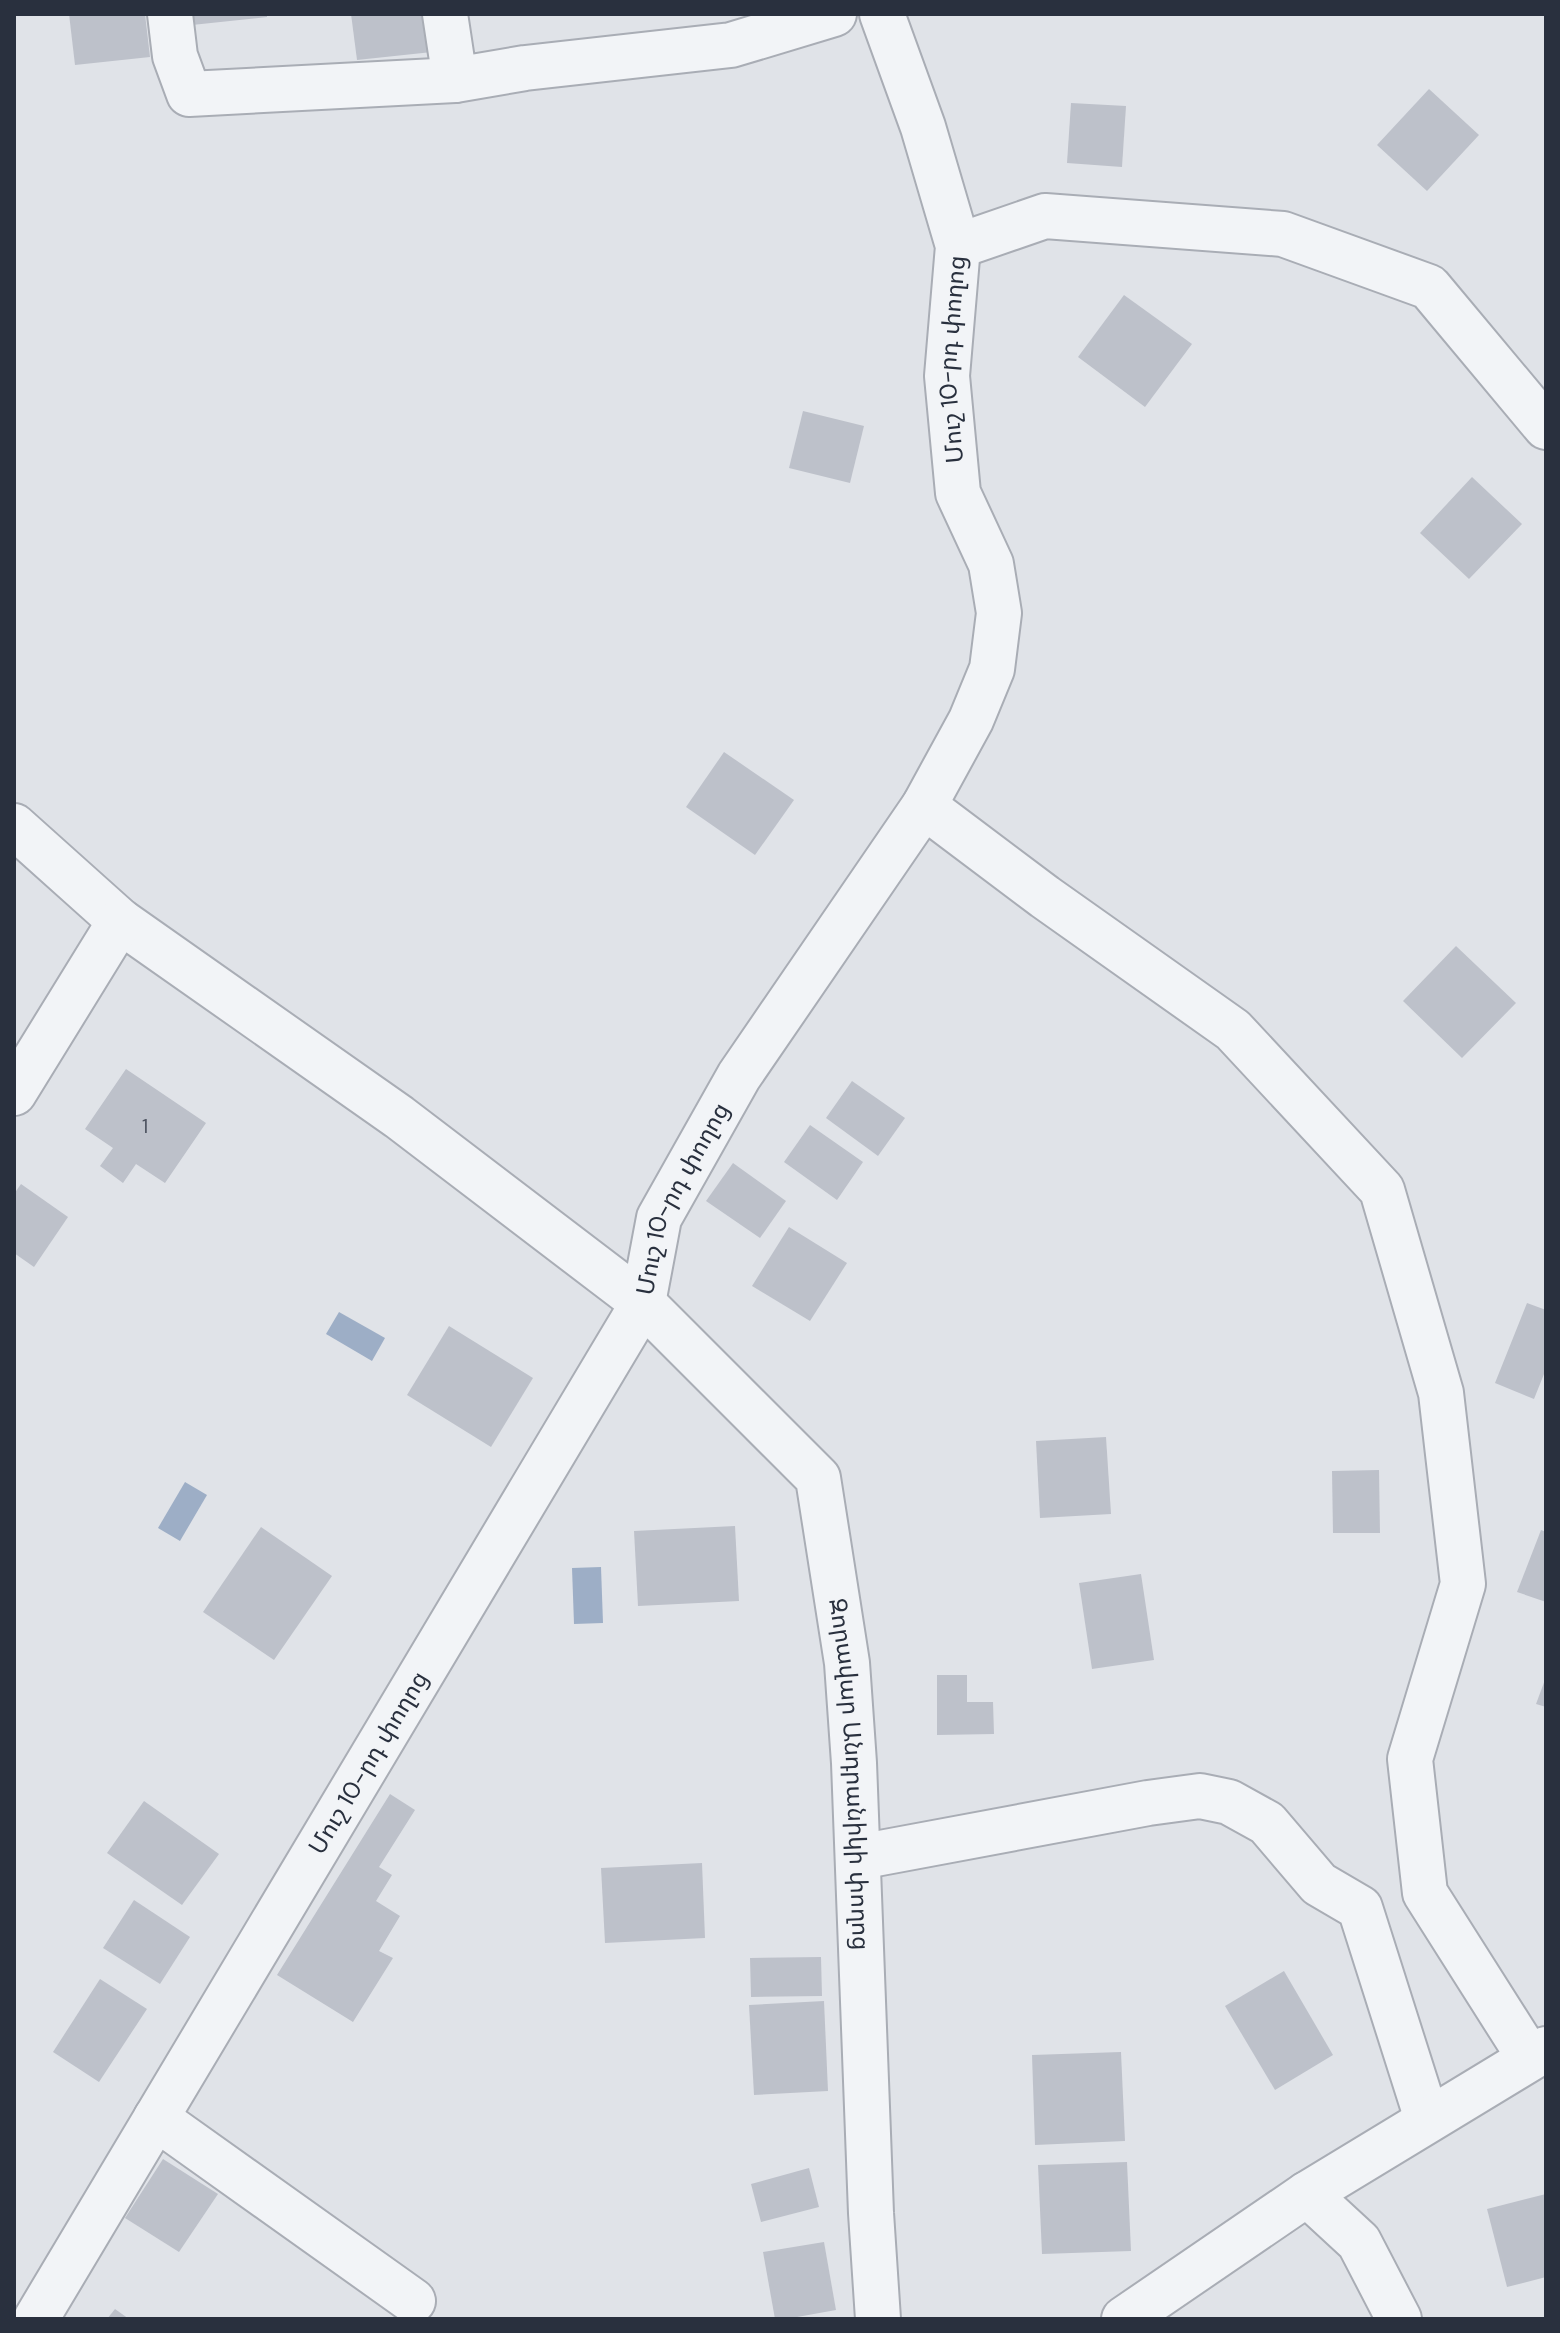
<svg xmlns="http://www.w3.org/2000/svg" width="1560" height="2333" font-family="'DM Sans','Noto Sans Armenian',sans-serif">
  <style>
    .water { fill: #9daec6 }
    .building { fill: #bdc1ca }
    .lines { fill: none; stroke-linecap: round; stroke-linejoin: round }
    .minor-casing { stroke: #a9adb5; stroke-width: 48 }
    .minor { stroke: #f2f4f7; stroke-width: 44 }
    .labels { text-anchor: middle; stroke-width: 6; stroke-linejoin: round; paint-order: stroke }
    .number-label { font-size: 20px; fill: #4e5461 }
    .street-label { font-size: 24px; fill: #29303e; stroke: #eff1f6 }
  </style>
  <rect width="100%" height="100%" fill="#e0e3e8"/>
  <g class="water">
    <polygon points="339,1312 385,1338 372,1361 326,1334"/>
    <polygon points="185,1482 207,1495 180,1541 158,1528"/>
    <polygon points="601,1567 603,1623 574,1624 572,1568"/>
  </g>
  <g class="building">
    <polygon points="69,14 145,14 150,57 75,65"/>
    <polygon points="190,14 267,14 267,17 192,25"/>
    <polygon points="351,14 428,14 432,52 357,60"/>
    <polygon points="1429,89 1479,135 1427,191 1377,145"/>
    <polygon points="1071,103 1126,106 1122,167 1067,163"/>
    <polygon points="1124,295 1192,344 1145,407 1078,357"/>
    <polygon points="803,411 864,426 850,483 789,468"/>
    <polygon points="1472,477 1522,524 1469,579 1420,533"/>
    <polygon points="724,752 794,800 755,855 686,807"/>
    <polygon points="1456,946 1516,1003 1462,1058 1403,1001"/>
    <polygon points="126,1069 206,1123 165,1183 136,1164 123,1183 100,1166 113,1148 85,1129"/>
    <polygon points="852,1081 905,1118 878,1156 826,1118"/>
    <polygon points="810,1125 863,1162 837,1200 784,1162"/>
    <polygon points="733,1163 786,1201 760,1238 706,1201"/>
    <polygon points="21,1184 68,1217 34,1267 14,1253 14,1194"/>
    <polygon points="789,1227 847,1263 810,1321 752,1286"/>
    <polygon points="1527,1303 1546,1310 1546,1369 1534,1399 1495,1383"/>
    <polygon points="449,1326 533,1378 491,1447 407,1395"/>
    <polygon points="1106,1437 1111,1514 1040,1518 1036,1441"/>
    <polygon points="1379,1470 1380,1533 1333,1533 1332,1471"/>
    <polygon points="735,1526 739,1601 638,1606 634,1531"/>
    <polygon points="261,1527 332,1576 274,1660 203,1612"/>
    <polygon points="1541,1530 1546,1532 1546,1602 1517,1592"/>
    <polygon points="1141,1574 1154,1660 1092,1669 1079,1583"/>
    <polygon points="937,1675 967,1675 967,1702 993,1702 994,1734 937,1735"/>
    <polygon points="1546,1677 1546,1707 1536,1704"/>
    <polygon points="390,1794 415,1810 379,1867 392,1875 376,1901 400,1916 379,1951 393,1958 353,2022 277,1975"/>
    <polygon points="144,1801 219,1854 182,1905 107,1853"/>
    <polygon points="702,1863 705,1938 605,1943 601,1868"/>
    <polygon points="134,1900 190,1937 160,1984 103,1948"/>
    <polygon points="821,1957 822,1996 751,1997 750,1958"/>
    <polygon points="1284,1971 1333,2055 1275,2090 1225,2006"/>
    <polygon points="100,1979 147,2009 99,2082 53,2052"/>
    <polygon points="824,2001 828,2091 754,2095 749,2005"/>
    <polygon points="1121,2052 1125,2141 1035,2145 1032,2055"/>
    <polygon points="163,2159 218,2194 179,2252 125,2218"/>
    <polygon points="1127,2162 1131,2251 1042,2254 1038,2165"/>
    <polygon points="809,2168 819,2207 761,2222 751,2184"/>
    <polygon points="1546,2194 1546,2277 1507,2287 1487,2209"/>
    <polygon points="824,2242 836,2310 786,2319 775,2319 763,2252"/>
    <polygon points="115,2309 129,2319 107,2319"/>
  </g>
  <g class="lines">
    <g class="minor-casing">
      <g id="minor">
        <polyline points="170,14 175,56 189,94 455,80 525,68 731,45 834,14"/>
        <polyline points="445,14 455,80"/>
        <polyline points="958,246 1045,216 1283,234 1429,287 1546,427"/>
        <polyline points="924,806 1045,897 1233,1030 1382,1190 1441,1393 1463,1584 1410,1759 1425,1893 1529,2057"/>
        <path id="s1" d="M14 826 120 921 399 1117 643 1303 818 1478 847 1663 854 1763 871 2213 878 2319"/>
        <polyline points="14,1093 120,921"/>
        <polyline points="859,1857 1148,1803 1200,1796 1229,1802 1267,1823 1319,1884 1360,1908 1427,2119"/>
        <polyline points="156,2118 413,2301"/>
        <polyline points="1307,2194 1359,2242 1399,2319"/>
        <path id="s2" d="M36 2319 643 1303 659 1218 739 1076 924 806 971 720 992 669 999 613 991 564 958 493 947 376 958 246 923 127 882 14"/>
        <polyline points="1124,2319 1307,2194 1546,2049"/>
      </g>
    </g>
    <use href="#minor" class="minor"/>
  </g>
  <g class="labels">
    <g class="number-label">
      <text x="145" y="1133">1</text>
    </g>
    <g class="street-label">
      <text dy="8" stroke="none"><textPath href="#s2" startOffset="2232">Մուշ 10-րդ փողոց</textPath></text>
      <text dy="8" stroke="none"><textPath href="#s2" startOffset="1296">Մուշ 10-րդ փողոց</textPath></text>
      <text dy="8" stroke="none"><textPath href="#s2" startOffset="648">Մուշ 10-րդ փողոց</textPath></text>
      <text dy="8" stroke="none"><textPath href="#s1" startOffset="1336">Զորավար Անդրանիկի փողոց</textPath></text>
    </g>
  </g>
  <rect width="1560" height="2333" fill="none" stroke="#29303e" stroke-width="32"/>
</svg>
